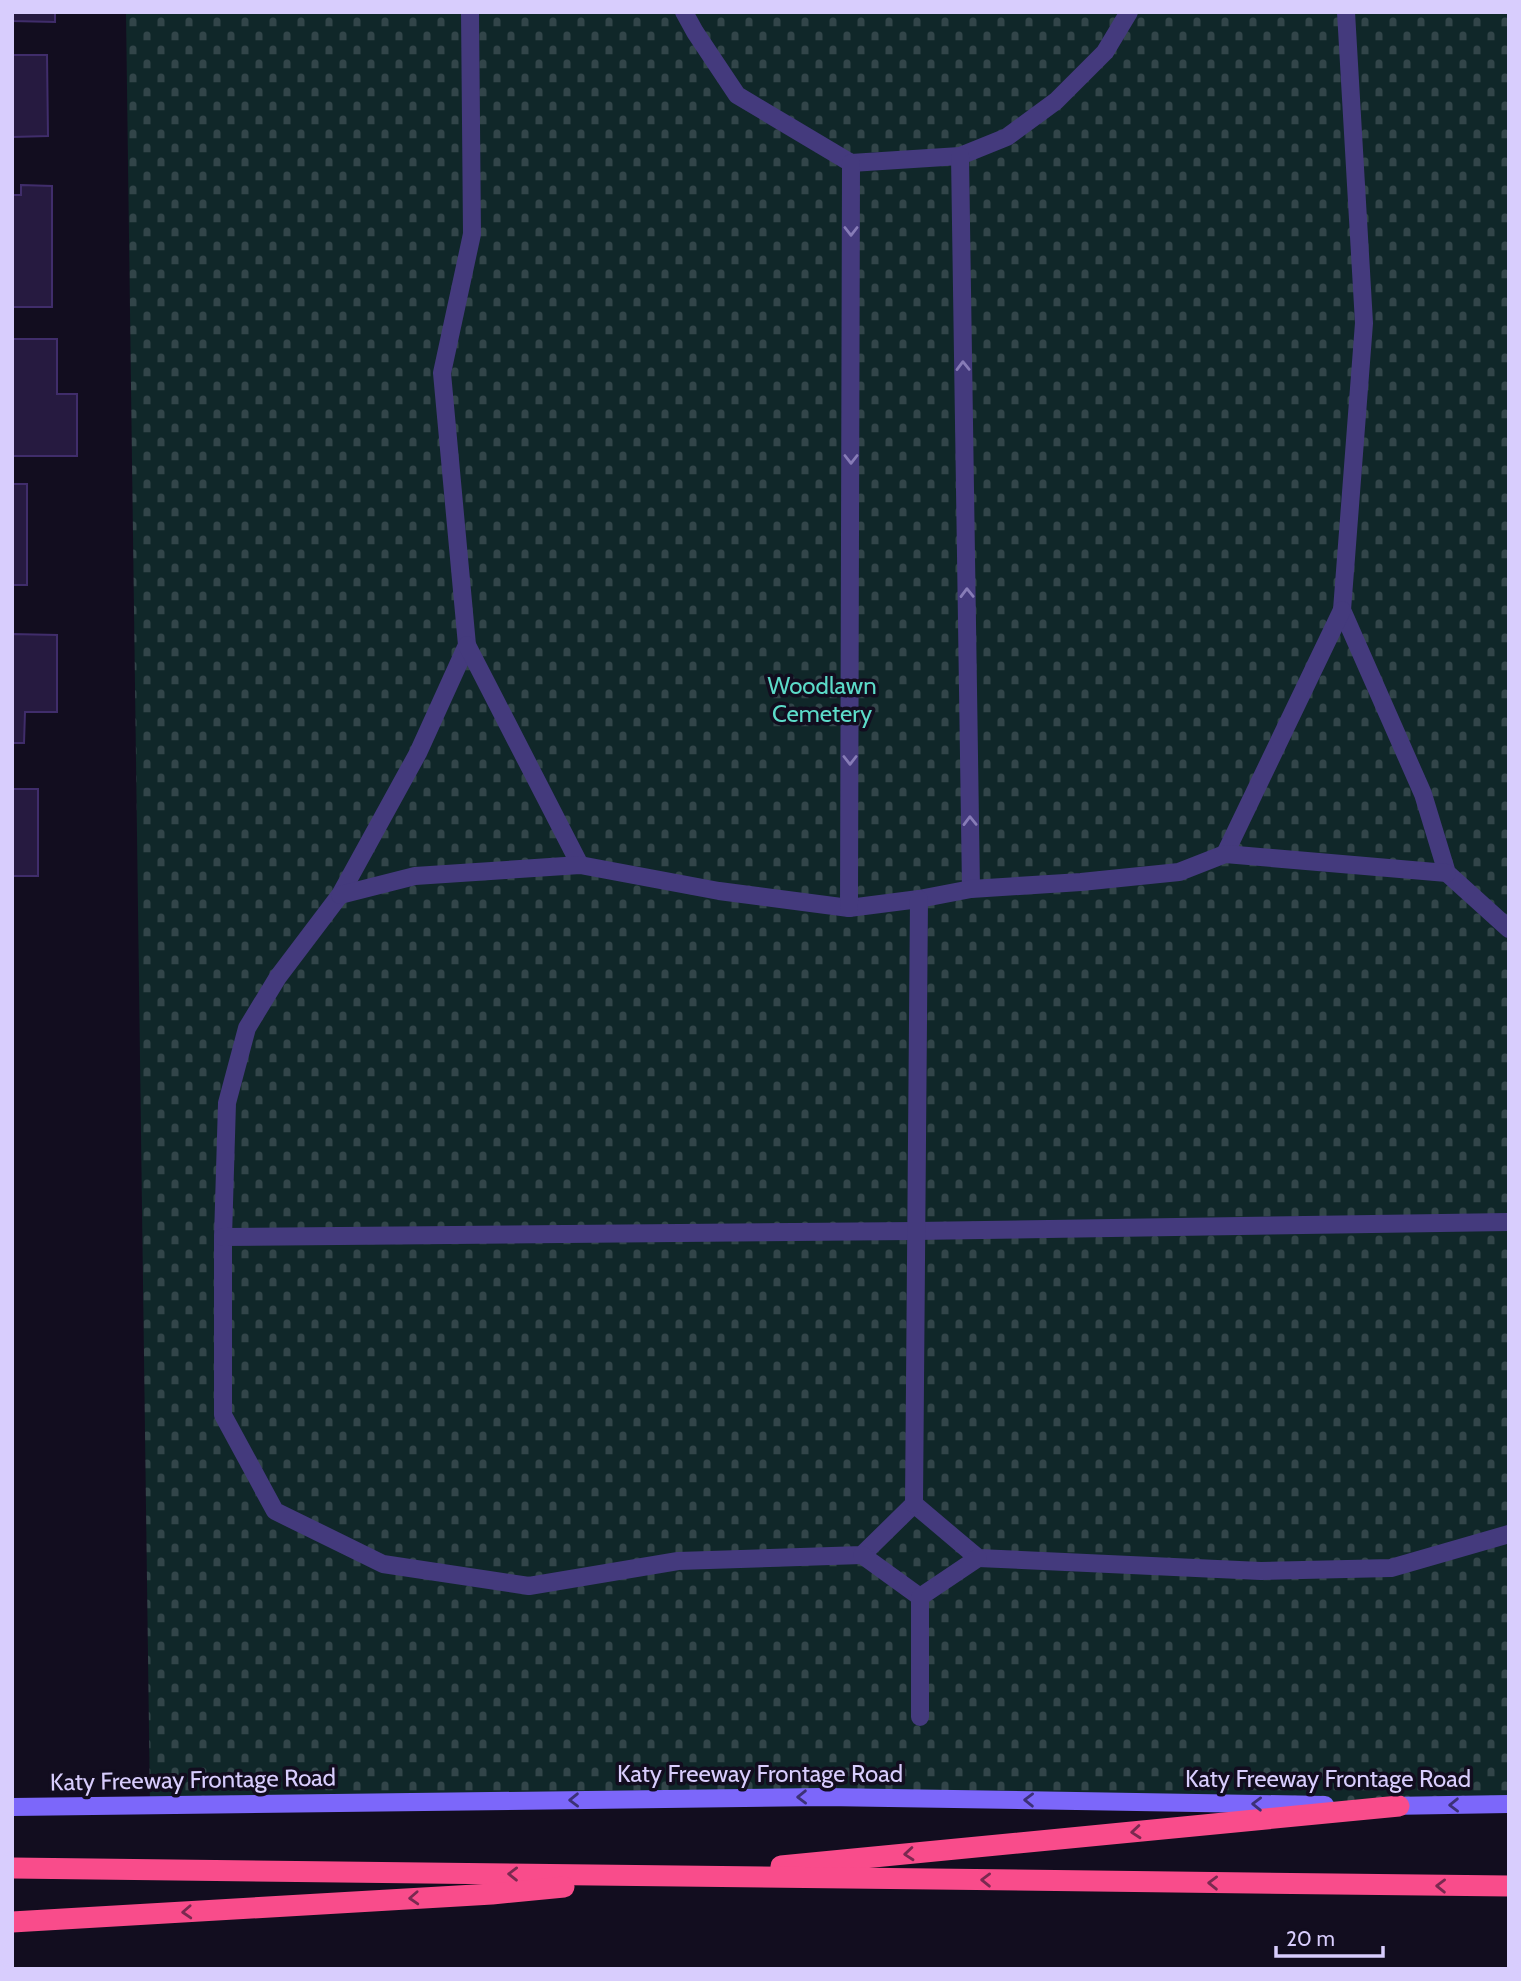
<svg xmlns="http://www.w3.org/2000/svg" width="1521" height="1981" font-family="Cabin,sans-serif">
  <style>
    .cemetery { fill: url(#cemetery-stones) }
    .building { fill: #261a40; stroke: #402d6b; stroke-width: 2 }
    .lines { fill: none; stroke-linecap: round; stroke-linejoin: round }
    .lane { stroke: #443a7d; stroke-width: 18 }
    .secondary { stroke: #7c67fa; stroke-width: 18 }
    .highway { stroke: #f94c8b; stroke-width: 21 }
    .oneway { stroke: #877cb7 }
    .oneway2 { stroke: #3c3177 }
    .oneway3 { stroke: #7a2950 }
    .labels { text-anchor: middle; stroke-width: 7; stroke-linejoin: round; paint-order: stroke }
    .park-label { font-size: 24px; fill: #5cdbc9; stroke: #120d1f }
    .street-label { font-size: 24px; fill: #d8cdfd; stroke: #120d1f }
  </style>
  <defs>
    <pattern id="cemetery-stones" width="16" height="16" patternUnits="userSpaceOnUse" patternTransform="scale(1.75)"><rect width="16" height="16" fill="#102729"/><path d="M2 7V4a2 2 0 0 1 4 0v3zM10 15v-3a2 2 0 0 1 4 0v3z" fill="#324549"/></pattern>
  </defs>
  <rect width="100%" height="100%" fill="#120d1f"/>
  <polygon class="cemetery" points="126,12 1509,12 1509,1802 150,1805"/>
  <g class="building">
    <polygon points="12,12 55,12 55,22 12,21"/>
    <polygon points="12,55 47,55 48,136 12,137"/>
    <polygon points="21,185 52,186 52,307 12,307 12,195 21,195"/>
    <polygon points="12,339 57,339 57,394 77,394 77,456 12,456"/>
    <rect x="12" y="484" width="15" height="101"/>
    <polygon points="12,634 57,635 57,712 25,712 24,743 12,743"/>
    <rect x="12" y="789" width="26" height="87"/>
  </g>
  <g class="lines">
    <g class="lane">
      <polyline points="470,12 472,234 442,373 467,645 418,753 340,895 278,977 247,1028 227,1103 223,1237 223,1415 275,1511 383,1564 529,1586 678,1561 862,1555 914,1504 978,1558 1261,1571 1391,1568 1509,1534"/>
      <polyline points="684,12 695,32 737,95 851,163 960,156 1007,137 1056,101 1105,52 1129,12"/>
      <polyline points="1346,12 1364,323 1342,610 1423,794 1447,873 1509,929"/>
      <polyline points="960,156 971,889"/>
      <polyline points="467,645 580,865"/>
      <polyline points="1225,854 1342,610"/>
      <polyline points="340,895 415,876 580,865 719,891 849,908 919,899 971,889 1081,882 1179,872 1225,854 1447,873"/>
      <polyline points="849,908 851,163"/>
      <polyline points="223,1237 915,1231 1509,1222"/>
      <polyline points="914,1504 919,899"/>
      <polyline points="862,1555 920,1597"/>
      <polyline points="920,1717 920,1597 978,1558"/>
    </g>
    <g class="secondary">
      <polyline points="1388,1806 1509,1804"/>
      <polyline points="12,1807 825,1797 1325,1805"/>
    </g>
    <g class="highway">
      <polyline points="781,1866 1399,1806"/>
      <polyline points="12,1868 1509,1886"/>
      <polyline points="12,1922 492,1894 564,1887"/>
    </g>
  </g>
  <defs><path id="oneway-chevron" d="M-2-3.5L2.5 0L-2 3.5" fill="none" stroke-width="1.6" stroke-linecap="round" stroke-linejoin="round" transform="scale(1.75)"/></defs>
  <g class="oneway">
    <use href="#oneway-chevron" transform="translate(851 231) rotate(90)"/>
    <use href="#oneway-chevron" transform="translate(963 366) rotate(-91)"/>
    <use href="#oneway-chevron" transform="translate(851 459) rotate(90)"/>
    <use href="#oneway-chevron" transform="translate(967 593) rotate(-91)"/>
    <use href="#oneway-chevron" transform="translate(850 760) rotate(90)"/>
    <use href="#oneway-chevron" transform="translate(970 821) rotate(-91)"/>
  </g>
  <g class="oneway2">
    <use href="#oneway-chevron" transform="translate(802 1797) rotate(179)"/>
    <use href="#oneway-chevron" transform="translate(574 1800) rotate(179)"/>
    <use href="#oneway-chevron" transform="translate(1029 1800) rotate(-179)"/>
    <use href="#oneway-chevron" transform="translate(1257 1804) rotate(-179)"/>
    <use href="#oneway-chevron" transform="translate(1454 1805) rotate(179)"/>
  </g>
  <g class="oneway3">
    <use href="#oneway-chevron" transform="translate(1136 1832) rotate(175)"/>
    <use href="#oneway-chevron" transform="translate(909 1854) rotate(175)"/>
    <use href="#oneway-chevron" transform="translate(513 1874) rotate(-179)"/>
    <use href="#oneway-chevron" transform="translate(986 1880) rotate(-179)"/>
    <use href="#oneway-chevron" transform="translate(1213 1883) rotate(-179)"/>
    <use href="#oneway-chevron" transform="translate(1441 1886) rotate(-179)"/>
    <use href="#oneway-chevron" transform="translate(414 1898) rotate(177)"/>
    <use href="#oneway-chevron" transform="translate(187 1912) rotate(177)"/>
  </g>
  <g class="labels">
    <g class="park-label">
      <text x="822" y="694">Woodlawn<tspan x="822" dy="28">Cemetery</tspan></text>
    </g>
    <g class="street-label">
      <text x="760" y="1782">Katy Freeway Frontage Road</text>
      <text x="1328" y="1787">Katy Freeway Frontage Road</text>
      <text transform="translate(193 1780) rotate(-1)" y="8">Katy Freeway Frontage Road</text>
    </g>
  </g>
  <rect width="1521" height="1981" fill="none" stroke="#d8cdfd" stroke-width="28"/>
  <path d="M1276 1946v10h107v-10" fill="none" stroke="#d8cdfd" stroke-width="3.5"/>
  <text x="1286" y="1946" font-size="21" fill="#d8cdfd" stroke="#120d1f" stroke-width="5" paint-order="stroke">20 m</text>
</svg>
